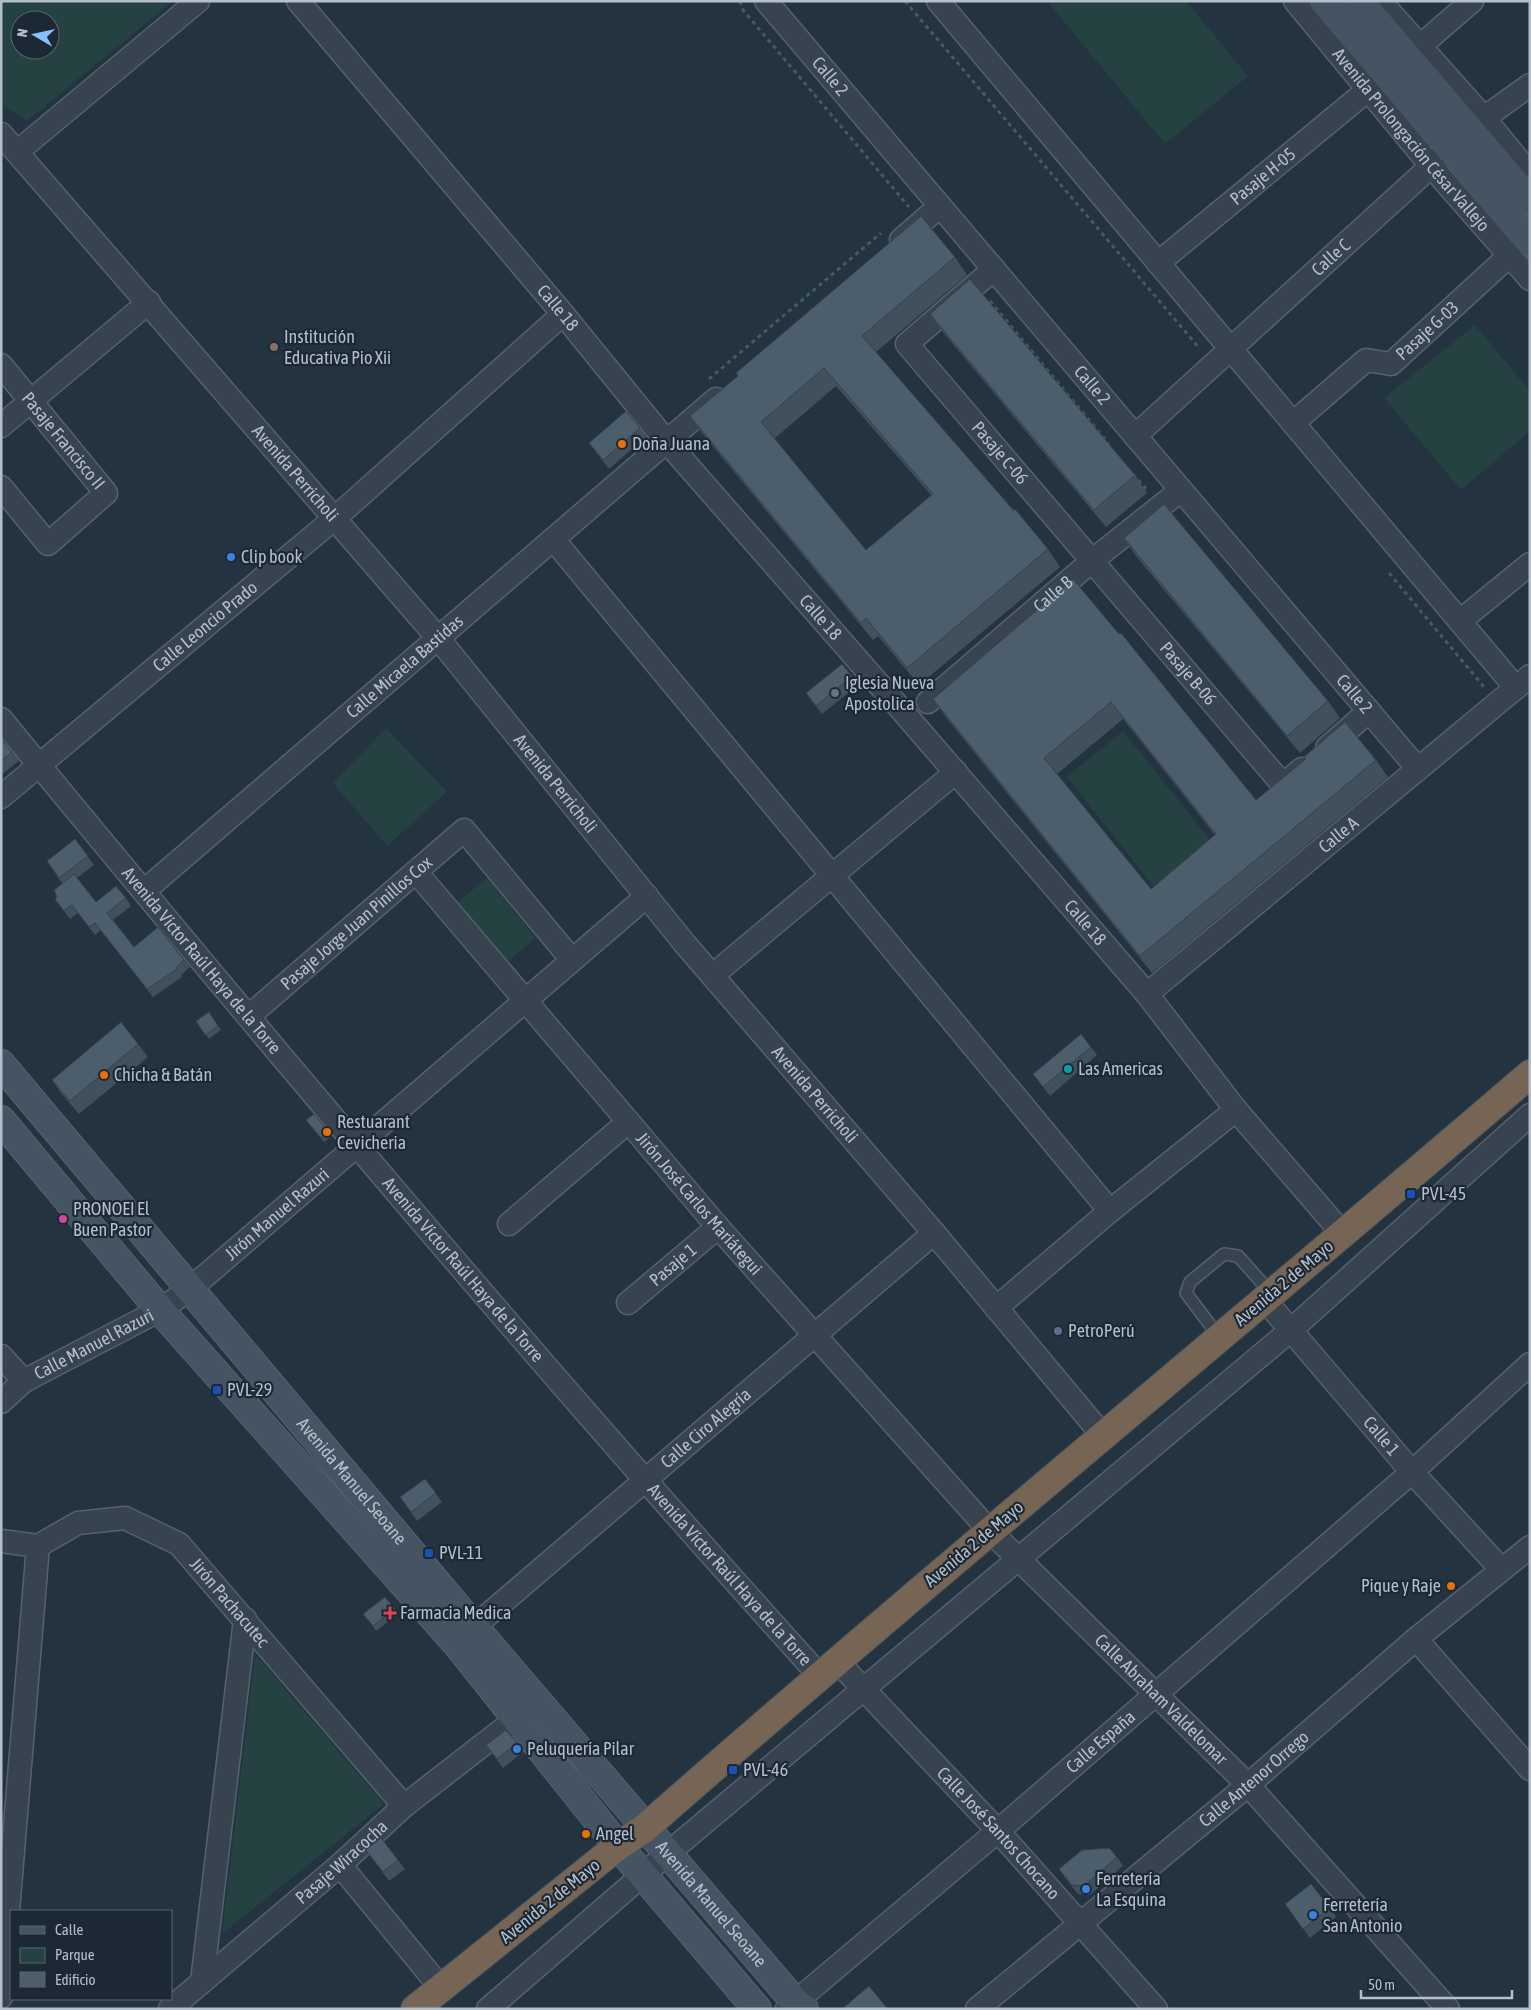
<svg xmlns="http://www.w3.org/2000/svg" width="1531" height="2010" font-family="'Asap Condensed',sans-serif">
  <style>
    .green { fill: #254141; fill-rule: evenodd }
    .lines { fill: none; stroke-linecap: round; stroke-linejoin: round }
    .lane-casing { stroke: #55626e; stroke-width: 14 }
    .street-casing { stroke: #55626e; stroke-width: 25 }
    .secondary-casing { stroke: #55626e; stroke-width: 30 }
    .highway-casing { stroke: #424f5b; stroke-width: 30 }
    .path { stroke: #435d5d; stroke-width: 3; stroke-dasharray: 4 4; stroke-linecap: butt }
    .lane { stroke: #374450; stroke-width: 11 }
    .street { stroke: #374450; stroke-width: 22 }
    .secondary { stroke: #455463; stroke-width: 28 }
    .highway { stroke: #766554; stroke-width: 28 }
    .wall { fill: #41505d; fill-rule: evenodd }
    .building { fill: #4c5d6c; stroke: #35414c; fill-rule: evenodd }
    .education-dot { fill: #8d6e63; stroke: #1c2935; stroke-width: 2 }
    .food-dot { fill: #e8710a; stroke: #1c2935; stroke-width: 2 }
    .shop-dot { fill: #3f7fe0; stroke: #1c2935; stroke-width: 2 }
    .worship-dot { fill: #6b7280; stroke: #1c2935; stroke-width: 2 }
    .culture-dot { fill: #0f9aa8; stroke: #1c2935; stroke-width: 2 }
    .transit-dot { fill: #1a4fb4; stroke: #1c2935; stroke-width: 2 }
    .hotel-dot { fill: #d1479c; stroke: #1c2935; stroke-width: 2 }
    .service-dot { fill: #5c6f8a; stroke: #1c2935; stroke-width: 2 }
    .health-dot { fill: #e0444e; stroke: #1c2935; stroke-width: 2 }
    .labels { text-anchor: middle; stroke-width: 4.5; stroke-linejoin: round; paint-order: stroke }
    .street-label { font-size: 18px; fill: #b3bfcb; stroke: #1c2935 }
    .poi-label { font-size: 18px; fill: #b3bfcb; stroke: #1c2935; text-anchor: start }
  </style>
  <rect width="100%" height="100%" fill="#233340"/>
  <g class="green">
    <path d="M1 1H173L27 121 1 104ZM20 20H50V50H20Z"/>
    <polygon points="1047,1 1186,1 1248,76 1165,144"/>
    <polygon points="1475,325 1530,391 1530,431 1461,490 1384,398"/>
    <polygon points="386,728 447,792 387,846 333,783"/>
    <polygon points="1123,731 1219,851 1162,897 1067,777"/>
    <polygon points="487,878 536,938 505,964 455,904"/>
    <polygon points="255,1654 384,1804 222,1934"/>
  </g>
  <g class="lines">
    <g class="lane-casing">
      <polyline id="lane" points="1220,1338 1186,1293 1190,1282 1224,1254 1238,1256 1272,1294"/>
    </g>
    <g class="street-casing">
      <g id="street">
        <path id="s1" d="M298 1 563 314 667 442 905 714 1147 994 1236 1110 1343 1234"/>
        <path id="s2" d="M766 1 1418 769"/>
        <polyline points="938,1 1516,688"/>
        <path id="s3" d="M1295 1 1432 167 1530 279"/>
        <polyline points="1380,1 1484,118 1530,174"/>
        <polyline points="1419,47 1472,1"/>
        <path id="s4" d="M1 134 438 638 685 944 934 1233 1104 1437"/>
        <polyline points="17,152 198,1"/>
        <polyline points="901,240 940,206"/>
        <path id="s5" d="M1158 263 1369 89"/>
        <path id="s6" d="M994 269 907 344 1283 785 1302 769"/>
        <path id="s7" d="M1 365 106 493 48 544 1 487"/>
        <path id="s8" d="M1293 423 1366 360 1391 364 1510 255"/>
        <polyline points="1,426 149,302"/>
        <path id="s9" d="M1135 436 1484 118 1530 85"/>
        <polyline points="553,539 1110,1211"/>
        <polyline points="1460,621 1530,564"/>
        <path id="s10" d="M928 702 1093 560 1181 490"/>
        <path id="s11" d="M1 719C268 1043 538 1364 819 1675"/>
        <polyline points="1327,748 1369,711"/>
        <path id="s12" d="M1 797 335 518 563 314"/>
        <path id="s13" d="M416 872 718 1227 989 1530 1248 1785 1448 2009"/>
        <path id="s14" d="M144 891 716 399"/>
        <polyline points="713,975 956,772"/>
        <path id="s15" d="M1147 994 1530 676"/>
        <path id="s16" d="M249 1016 464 830 572 960"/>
        <polyline points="509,1224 628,1122"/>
        <path id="s17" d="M1265 1300 1412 1472 1501 1569"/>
        <path id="s18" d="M628 1303 718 1227"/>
        <polyline points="996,1308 1110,1211 1236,1110"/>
        <polyline points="1,1356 24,1381"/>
        <path id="s19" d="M1 1402 24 1381 160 1310 190 1289 647 896"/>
        <path id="s20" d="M1 1541 38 1546 78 1523 125 1518 179 1544 404 1806"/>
        <path id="s21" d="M462 1637 934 1233"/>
        <polyline points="1416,1639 1530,1769"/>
        <path id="s22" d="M837 1661 998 1831 1156 2009"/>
        <polyline points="340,1865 441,1988"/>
        <polyline points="202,1982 245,1619"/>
        <polyline points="1,1997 38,1546"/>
        <path id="s23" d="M170 2009 340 1865 404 1806 516 1719"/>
        <polyline points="488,2009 667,1854 1291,1330 1530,1115"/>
        <path id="s24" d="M787 2009 998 1831 1412 1472 1530 1364"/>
        <path id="s25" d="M977 2009 1248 1785 1416 1639 1530 1547"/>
      </g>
    </g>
    <g class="secondary-casing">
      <g id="secondary">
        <polyline points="1324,1 1530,242"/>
        <polyline points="1359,1 1530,201"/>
        <path id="s26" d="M1 1064 474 1627 795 2002 804 2009"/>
        <polyline points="1,1120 160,1310 456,1643 618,1846 757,2009"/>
      </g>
    </g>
    <g class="highway-casing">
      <path id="highway" d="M415 2009 618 1846 645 1828C936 1572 1236 1327 1530 1074"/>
    </g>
    <g class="path">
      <polyline points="740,1 743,10 909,207"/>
      <polyline points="905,1 1200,349"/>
      <polyline points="990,301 1109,444"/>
      <polyline points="709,379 881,233"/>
      <polyline points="1133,474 1147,490"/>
      <polyline points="1389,573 1484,687"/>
    </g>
    <use href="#lane" class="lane"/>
    <use href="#street" class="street"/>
    <use href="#secondary" class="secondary"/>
    <use href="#highway" class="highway"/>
  </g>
  <g class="wall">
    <path d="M955 257 967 275 876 352 1048 549 1060 567 919 685 878 636 873 640 702 433 690 416 738 376ZM836 386 931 495 866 550 774 439Z"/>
    <polygon points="930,314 1135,475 1147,493 1106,527 942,331"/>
    <polygon points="640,428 646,437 609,469 589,443"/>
    <polygon points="1124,538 1328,701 1340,718 1300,753 1136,556"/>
    <path d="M1073 579 1256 800 1376 760 1388 777 1152 973 945 716 933 699ZM1123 719 1215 835 1151 889 1057 774Z"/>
    <polygon points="852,676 858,685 822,714 806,693"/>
    <polygon points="1,739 19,761 1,775"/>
    <polygon points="75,839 94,865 77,878 96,902 126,898 131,906 113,920 134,947 184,960 190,967 181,975 182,977 153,997 101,930 95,935 78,913 70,919 55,899 57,897 62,883 47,861"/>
    <polygon points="209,1012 221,1030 209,1039 196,1021"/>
    <polygon points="138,1044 148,1057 79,1114 61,1093 52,1080"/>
    <polygon points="1091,1047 1097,1055 1050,1096 1033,1074"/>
    <polygon points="306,1120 329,1132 332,1136 324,1142"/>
    <polygon points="425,1479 442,1502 417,1521 400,1497"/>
    <polygon points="385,1597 398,1614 376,1631 367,1618"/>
    <polygon points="517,1743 523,1752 503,1768 486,1745"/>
    <polygon points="366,1850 398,1860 405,1869 389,1881"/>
    <polygon points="1117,1857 1123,1866 1090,1895 1078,1894 1065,1878 1059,1869"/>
    <polygon points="1285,1904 1330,1908 1336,1917 1310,1938"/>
  </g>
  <g class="building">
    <path d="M921 216 955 257 862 336 1014 511 1015 509 1048 549 907 668 866 618 861 623 690 416 738 376 736 373ZM824 368 933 494 866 550 761 422Z"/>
    <polygon points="970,279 1135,475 1094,510 930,314"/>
    <polygon points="626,411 640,428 603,460 589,443"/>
    <polygon points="1164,504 1328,701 1287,736 1124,538"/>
    <path d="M1073 579 1119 634 1121 633 1256 800 1306 759 1304 757 1345 722 1376 760 1140 956 933 699ZM1111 702 1216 834 1151 889 1044 758Z"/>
    <polygon points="842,664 852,676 816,706 806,693"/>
    <polygon points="1,739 12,752 1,761"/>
    <polygon points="75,839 88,856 59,878 47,861"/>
    <polygon points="74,874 96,902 116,886 126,898 107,913 134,947 158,927 184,960 176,968 177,969 147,989 95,923 89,927 72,905 64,911 55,899 57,897 54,890"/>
    <polygon points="209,1012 218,1026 205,1035 196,1021"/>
    <polygon points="121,1022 138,1044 70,1101 52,1080"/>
    <polygon points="1081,1034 1091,1047 1043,1087 1033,1074"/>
    <polygon points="314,1114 329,1132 321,1138 306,1120"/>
    <polygon points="425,1479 436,1493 411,1512 400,1497"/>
    <polygon points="385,1597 395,1609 373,1626 363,1614"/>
    <polygon points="506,1730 517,1743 497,1759 486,1745"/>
    <polygon points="381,1838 398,1860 383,1872 366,1850"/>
    <polygon points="1109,1848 1117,1857 1084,1886 1072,1885 1059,1869 1082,1850"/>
    <polygon points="1311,1884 1330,1908 1303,1929 1285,1904"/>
    <polygon points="869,1986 887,2008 886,2009 842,2009"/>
  </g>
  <circle class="education-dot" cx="274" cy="347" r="5"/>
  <g class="food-dot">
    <circle cx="622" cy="444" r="5"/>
    <circle cx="104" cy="1075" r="5"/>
    <circle cx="327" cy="1132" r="5"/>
    <circle cx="1451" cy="1586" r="5"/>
    <circle cx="586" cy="1834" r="5"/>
  </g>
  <g class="shop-dot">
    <circle cx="231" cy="557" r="5"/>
    <circle cx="517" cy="1749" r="5"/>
    <circle cx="1086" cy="1889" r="5"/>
    <circle cx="1313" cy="1915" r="5"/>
  </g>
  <circle class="worship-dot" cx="835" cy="693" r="5"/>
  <circle class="culture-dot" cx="1068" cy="1069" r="5"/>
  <g class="transit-dot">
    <rect x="1406" y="1189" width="10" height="10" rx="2.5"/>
    <rect x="212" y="1385" width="10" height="10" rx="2.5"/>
    <rect x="424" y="1548" width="10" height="10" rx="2.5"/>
    <rect x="728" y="1765" width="10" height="10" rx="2.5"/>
  </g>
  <circle class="hotel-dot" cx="63" cy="1219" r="5"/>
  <circle class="service-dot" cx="1058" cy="1331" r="5"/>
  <path class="health-dot" d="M387.5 1605.5h5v5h5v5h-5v5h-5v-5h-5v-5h5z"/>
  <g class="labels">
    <g class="street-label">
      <text dy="6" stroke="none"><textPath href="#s2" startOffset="99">Calle 2</textPath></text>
      <text dy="6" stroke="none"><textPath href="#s3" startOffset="181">Avenida Prolongación César Vallejo</textPath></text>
      <text dy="6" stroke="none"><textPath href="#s5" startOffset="136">Pasaje H-05</textPath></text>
      <text dy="6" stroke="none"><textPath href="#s9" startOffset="265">Calle C</textPath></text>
      <text dy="6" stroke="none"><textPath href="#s1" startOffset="402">Calle 18</textPath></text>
      <text dy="6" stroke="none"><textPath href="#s8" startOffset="171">Pasaje G-03</textPath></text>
      <text dy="6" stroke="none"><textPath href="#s2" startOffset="504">Calle 2</textPath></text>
      <text dy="6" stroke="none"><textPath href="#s7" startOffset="98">Pasaje Francisco II</textPath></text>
      <text dy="6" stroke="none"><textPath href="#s6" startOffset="258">Pasaje C-06</textPath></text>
      <text dy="6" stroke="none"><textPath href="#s4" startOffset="449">Avenida Perricholi</textPath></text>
      <text dy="6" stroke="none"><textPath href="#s10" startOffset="165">Calle B</textPath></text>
      <text dy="6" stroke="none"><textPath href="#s1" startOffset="808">Calle 18</textPath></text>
      <text dy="6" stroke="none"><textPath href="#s12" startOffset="266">Calle Leoncio Prado</textPath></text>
      <text dy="6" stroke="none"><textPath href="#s14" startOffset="344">Calle Micaela Bastidas</textPath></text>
      <text dy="6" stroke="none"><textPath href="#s6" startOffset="548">Pasaje B-06</textPath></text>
      <text dy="6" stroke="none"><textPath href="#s2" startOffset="909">Calle 2</textPath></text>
      <text dy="6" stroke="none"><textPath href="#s4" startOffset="854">Avenida Perricholi</textPath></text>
      <text dy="6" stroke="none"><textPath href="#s15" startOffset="249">Calle A</textPath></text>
      <text dy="6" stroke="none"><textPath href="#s16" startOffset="142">Pasaje Jorge Juan Pinillos Cox</textPath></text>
      <text dy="6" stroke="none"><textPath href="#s1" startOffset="1212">Calle 18</textPath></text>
      <text dy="6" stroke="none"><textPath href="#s11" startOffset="314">Avenida Víctor Raúl Haya de la Torre</textPath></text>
      <text dy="6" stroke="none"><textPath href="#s4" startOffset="1259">Avenida Perricholi</textPath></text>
      <text dy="6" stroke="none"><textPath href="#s13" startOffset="436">Jirón José Carlos Mariátegui</textPath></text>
      <text dy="6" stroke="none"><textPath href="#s19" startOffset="336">Jirón Manuel Razuri</textPath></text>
      <text dy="6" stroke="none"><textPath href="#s18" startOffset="59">Pasaje 1</textPath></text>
      <text dy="6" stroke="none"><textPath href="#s11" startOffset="719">Avenida Víctor Raúl Haya de la Torre</textPath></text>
      <text transform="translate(1284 1283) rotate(-40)" y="6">Avenida 2 de Mayo</text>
      <text dy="6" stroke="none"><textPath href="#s19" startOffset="110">Calle Manuel Razuri</textPath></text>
      <text dy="6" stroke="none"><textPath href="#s21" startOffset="321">Calle Ciro Alegría</textPath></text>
      <text dy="6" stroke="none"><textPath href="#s17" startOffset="179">Calle 1</textPath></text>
      <text dy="6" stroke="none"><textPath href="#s26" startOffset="545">Avenida Manuel Seoane</textPath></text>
      <text transform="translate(974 1544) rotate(-40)" y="6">Avenida 2 de Mayo</text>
      <text dy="6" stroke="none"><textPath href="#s11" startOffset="1124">Avenida Víctor Raúl Haya de la Torre</textPath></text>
      <text dy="6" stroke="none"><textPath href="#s20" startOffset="268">Jirón Pachacutec</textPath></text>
      <text dy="6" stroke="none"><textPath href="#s13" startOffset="1114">Calle Abraham Valdelomar</textPath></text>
      <text dy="6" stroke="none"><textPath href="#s24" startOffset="412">Calle España</textPath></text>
      <text dy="6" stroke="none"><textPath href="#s25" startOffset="360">Calle Antenor Orrego</textPath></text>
      <text dy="6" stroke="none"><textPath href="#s22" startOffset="236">Calle José Santos Chocano</textPath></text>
      <text dy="6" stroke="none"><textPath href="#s23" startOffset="226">Pasaje Wiracocha</textPath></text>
      <text transform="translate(550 1901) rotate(-39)" y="6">Avenida 2 de Mayo</text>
      <text dy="6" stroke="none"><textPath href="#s26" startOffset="1100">Avenida Manuel Seoane</textPath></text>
    </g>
    <g class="poi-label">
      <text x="284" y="343">Institución<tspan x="284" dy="21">Educativa Pio Xii</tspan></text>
      <text x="632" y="450">Doña Juana</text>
      <text x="241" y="563">Clip book</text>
      <text x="845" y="689">Iglesia Nueva<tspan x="845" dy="21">Apostolica</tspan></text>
      <text x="1078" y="1075">Las Americas</text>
      <text x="114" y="1081">Chicha &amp; Batán</text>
      <text x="337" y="1128">Restuarant<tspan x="337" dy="21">Cevicheria</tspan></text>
      <text x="1421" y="1200">PVL-45</text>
      <text x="73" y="1215">PRONOEI El<tspan x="73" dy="21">Buen Pastor</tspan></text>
      <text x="1068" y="1337">PetroPerú</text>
      <text x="227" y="1396">PVL-29</text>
      <text x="439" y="1559">PVL-11</text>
      <text x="1441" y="1592" text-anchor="end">Pique y Raje</text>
      <text x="400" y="1619">Farmacia Medica</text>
      <text x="527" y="1755">Peluquería Pilar</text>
      <text x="743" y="1776">PVL-46</text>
      <text x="596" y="1840">Angel</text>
      <text x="1096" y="1885">Ferretería<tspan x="1096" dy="21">La Esquina</tspan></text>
      <text x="1323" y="1911">Ferretería<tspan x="1323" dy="21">San Antonio</tspan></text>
    </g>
  </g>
  <rect width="1531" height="2010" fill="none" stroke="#b3bfcb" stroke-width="5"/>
  <rect x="10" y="1910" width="162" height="90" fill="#1c2935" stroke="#586571"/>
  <rect x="20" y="1926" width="25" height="8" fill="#455463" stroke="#586571"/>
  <text x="55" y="1935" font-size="15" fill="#b3bfcb">Calle</text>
  <rect x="20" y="1948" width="25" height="15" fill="#254141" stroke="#586571"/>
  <text x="55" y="1960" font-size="15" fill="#b3bfcb">Parque</text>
  <rect x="20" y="1972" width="25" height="15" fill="#4c5d6c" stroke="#586571"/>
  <text x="55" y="1985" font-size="15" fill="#b3bfcb">Edificio</text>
  <g transform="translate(35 35) rotate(279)"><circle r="24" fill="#1c2935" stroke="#586571"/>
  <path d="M0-4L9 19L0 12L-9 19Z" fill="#85c1fe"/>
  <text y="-8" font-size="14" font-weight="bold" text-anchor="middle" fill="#b3bfcb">N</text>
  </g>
  <path d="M1361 1990v8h151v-8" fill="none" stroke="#b3bfcb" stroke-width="2.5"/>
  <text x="1368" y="1990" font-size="15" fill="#b3bfcb" stroke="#1c2935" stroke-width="4" paint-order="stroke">50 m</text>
</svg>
